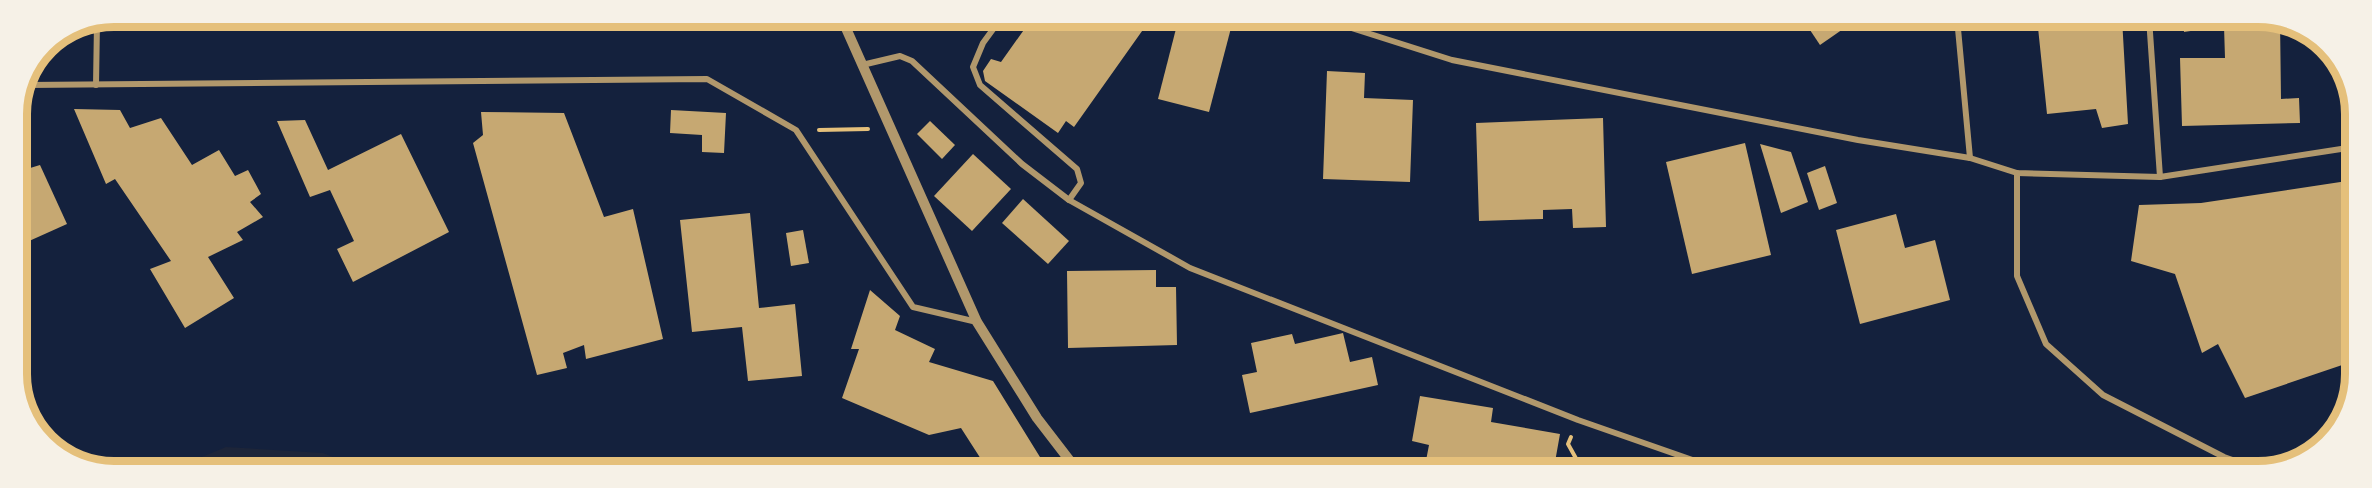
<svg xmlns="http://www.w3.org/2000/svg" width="2372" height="488" font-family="'IBM Plex Sans',sans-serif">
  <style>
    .green { fill: #1d2539 }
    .water { fill: #0b132b }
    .building { fill: #c6a872 }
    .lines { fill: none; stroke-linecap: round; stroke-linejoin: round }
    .path { stroke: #e5c07b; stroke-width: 4 }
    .minor { stroke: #b1986c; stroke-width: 6 }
    .tertiary { stroke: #b1986c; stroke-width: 10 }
    .rim { fill: none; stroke: #e5c07b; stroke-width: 8 }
  </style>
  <rect width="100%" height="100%" fill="#14213d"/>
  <g class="green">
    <polygon points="226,447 323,453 333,457 340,470 191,470 197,459"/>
    <polygon points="383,462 429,470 370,470"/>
    <polygon points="145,465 169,467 176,470 137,470"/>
  </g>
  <polygon class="water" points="297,17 325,17 325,23 298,21"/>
  <g class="building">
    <polygon points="1033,17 1152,17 1074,127 1066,121 1058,133 985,81 983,71 991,59 1001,62"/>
    <polygon points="1179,17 1231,28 1209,112 1158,99"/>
    <polygon points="1802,18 1859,18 1820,45"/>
    <polygon points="2037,18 2122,18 2128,124 2102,128 2096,109 2047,114"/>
    <polygon points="2183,18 2280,20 2281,99 2299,98 2300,123 2182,126 2180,58 2225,58 2224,26 2184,32"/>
    <polygon points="1327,71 1365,73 1364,98 1413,100 1410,182 1323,179"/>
    <polygon points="74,109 120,110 130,128 161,118 192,165 219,150 235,176 248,170 261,194 250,202 263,217 237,232 243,240 208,257 234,298 185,328 150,269 171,261 115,179 106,184"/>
    <polygon points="671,110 726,113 724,153 702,152 702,135 670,133"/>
    <polygon points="481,112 564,113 604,217 633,209 663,339 586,359 584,345 563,353 567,368 537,375 473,143 483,135"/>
    <polygon points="1603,118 1606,227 1573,228 1572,209 1543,210 1543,219 1479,221 1476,123"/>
    <polygon points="305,120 328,170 401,134 449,232 353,282 337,249 354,241 330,190 310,197 277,121"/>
    <polygon points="930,121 955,145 942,159 917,134"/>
    <polygon points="1745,143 1771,255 1692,274 1666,162"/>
    <polygon points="1760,144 1791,152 1808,202 1781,213"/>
    <polygon points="973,154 1011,189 972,231 934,196"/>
    <polygon points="40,165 67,224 18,246 17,172"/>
    <polygon points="1825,166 1837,203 1819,210 1807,173"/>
    <polygon points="2347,181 2354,208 2354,361 2245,398 2218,344 2202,353 2175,274 2131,261 2139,205 2201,203"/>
    <polygon points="1023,199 1069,241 1048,264 1002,223"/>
    <polygon points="750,213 759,308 795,304 802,376 748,381 742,327 692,332 680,220"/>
    <polygon points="1896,214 1905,248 1935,240 1950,300 1860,324 1836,230"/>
    <polygon points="803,230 809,263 791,266 786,233"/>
    <polygon points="1156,270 1156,287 1176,287 1177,345 1068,348 1067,271"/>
    <polygon points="870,290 900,316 895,330 935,349 929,362 993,381 1048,470 988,470 961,428 929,435 842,398 859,349 851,349"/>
    <polygon points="1343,333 1350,362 1372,357 1378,385 1250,413 1242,375 1257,372 1251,343 1292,334 1295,344"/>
    <polygon points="1420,396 1493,408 1491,422 1560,434 1555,462 1578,466 1577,471 1424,471 1429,445 1412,441"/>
  </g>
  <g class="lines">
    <g class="path">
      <polyline points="819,130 868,129"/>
      <polyline points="1571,437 1568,444 1583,471"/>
    </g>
    <g class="minor">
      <polyline points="1002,17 983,43 973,67 980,85 1077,169 1081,183 1069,200"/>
      <polyline points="1320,18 1452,60 1858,140 1970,158 2017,173 2160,177 2354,147"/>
      <polyline points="1957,18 1970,158"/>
      <polyline points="2149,18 2160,177"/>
      <polyline points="862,65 900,56 912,61 1022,164 1069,200 1190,268 1578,420 1724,471"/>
      <polyline points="27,85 707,79 796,130 913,307 977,322"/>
      <polyline points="96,85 97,23"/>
      <polyline points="2017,173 2017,276 2046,344 2103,395 2224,457 2264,471"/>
    </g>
    <polyline class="tertiary" points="841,17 977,322 1037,418 1077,470"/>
  </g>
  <path d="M0 0H2372V488H0ZM114 27H2258A87 87 0 0 1 2345 114V374A87 87 0 0 1 2258 461H114A87 87 0 0 1 27 374V114A87 87 0 0 1 114 27Z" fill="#f6f1e7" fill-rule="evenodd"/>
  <path class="rim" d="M114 27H2258A87 87 0 0 1 2345 114V374A87 87 0 0 1 2258 461H114A87 87 0 0 1 27 374V114A87 87 0 0 1 114 27Z"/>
</svg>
